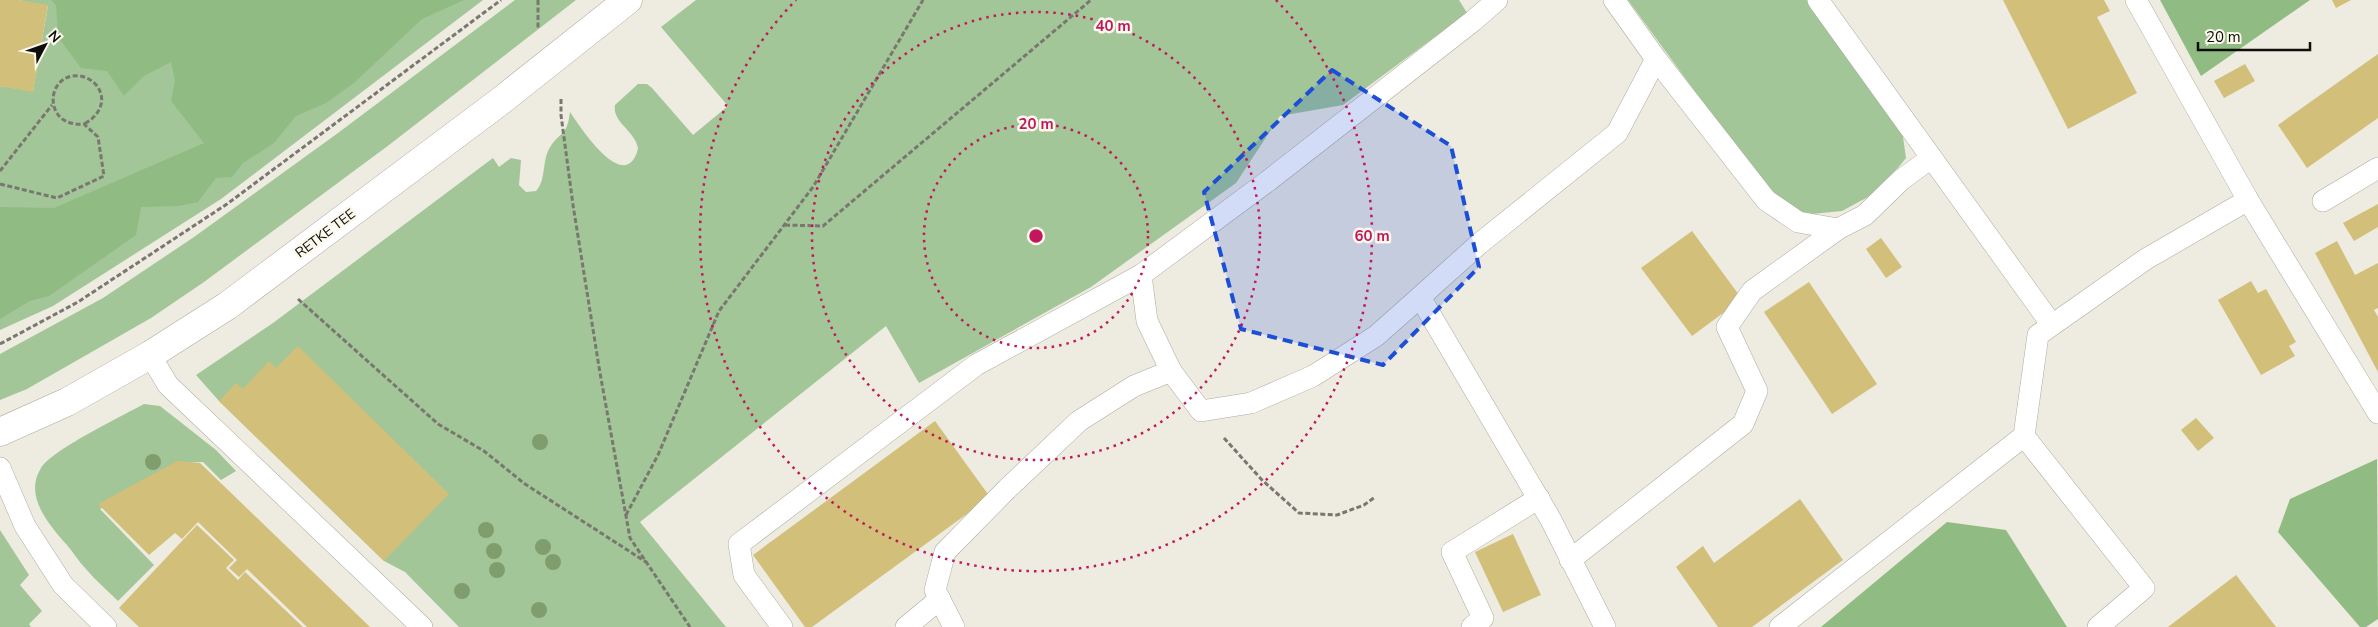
<svg xmlns="http://www.w3.org/2000/svg" width="2378" height="627" font-family="'Nunito Sans',sans-serif">
  <style>
    .green { fill: #a2c697 }
    .forest { fill: #90bc83 }
    .building { fill: #d1bf7a }
    .lines { fill: none; stroke-linecap: round; stroke-linejoin: round }
    .service-casing { stroke: #adaba0; stroke-width: 22 }
    .tertiary-casing { stroke: #adaba0; stroke-width: 29 }
    .path { stroke: #797770; stroke-width: 3; stroke-dasharray: 5 2.5; stroke-linecap: butt }
    .service { stroke: #fff; stroke-width: 21 }
    .tertiary { stroke: #fff; stroke-width: 28 }
    .tree { fill: #809d6e }
    .marked { fill: #1d4ed8; fill-opacity: 0.2; stroke: #1d4ed8; stroke-width: 4; stroke-dasharray: 10 6; stroke-linejoin: round }
    .ring { fill: none; stroke: #c2185b; stroke-width: 2.5; stroke-dasharray: 2.5 5 }
    .labels { text-anchor: middle; stroke-width: 5; stroke-linejoin: round; paint-order: stroke }
    .street-label { font-size: 14px; fill: #0f0e0a; stroke: #fbf8ed }
    .centre { fill: #c2185b; stroke: #fbf8ed; stroke-width: 2.5 }
    .ring-label { font-size: 15px; text-anchor: middle; font-weight: bold; fill: #c2185b; stroke: #fbf8ed; stroke-width: 5; stroke-linejoin: round; paint-order: stroke }
  </style>
  <rect width="100%" height="100%" fill="#eeebe0"/>
  <g class="green">
    <polygon points="18,0 483,0 221,199 53,306 0,330 0,86 33,91 48,6"/>
    <polygon points="515,0 576,0 389,145 204,282 151,318 27,389 0,400 0,354 103,298 194,237 338,133"/>
    <path d="M696 0H1459L1467 13 1343 105 1280 116 1236 183 1091 287 919 383 886 326 640 522 726 627H459L405 572 384 561 219 401 196 375 273 323 493 158 499 167 511 158 521 160 519 185 526 192 536 191C546 181 542 162 549 149 559 131 567 138 570 112 580 127 625 196 638 149 636 131 612 123 615 105L638 84H647L652 88 693 135 728 106 661 27Z"/>
    <polygon points="1628,0 1807,0 1901,123 1906,158 1879,191 1842,211 1801,215 1769,193"/>
    <path d="M144 404 160 406 216 450 236 471 221 480 203 462 176 463 100 509 154 565 118 601C108 591 96 581 86 569 79 562 74 553 67 545 50 526 23 496 41 468 52 450 122 416 144 404Z"/>
    <polygon points="0,530 29,575 20,585 42,611 29,624 31,627 0,627"/>
  </g>
  <g class="forest">
    <polygon points="51,0 464,0 422,19 354,83 326,103 296,116 274,143 243,163 232,177 216,178 198,202 179,206 141,207 136,235 49,296 30,301 0,319 0,207 54,208 204,143 171,101 175,80 171,62 144,76 124,96 107,71 81,68 58,37 56,5"/>
    <polygon points="2160,0 2310,0 2201,76"/>
    <polygon points="2377,459 2378,619 2366,627 2360,627 2278,532 2290,499"/>
    <polygon points="1947,522 2006,530 2067,627 1821,627"/>
  </g>
  <g class="building">
    <polygon points="0,0 18,0 48,5 33,92 0,86"/>
    <polygon points="2003,0 2104,0 2110,11 2097,17 2137,93 2068,129"/>
    <polygon points="2332,0 2351,0 2336,8"/>
    <polygon points="2378,54 2378,118 2307,168 2278,125"/>
    <polygon points="2245,64 2255,81 2224,98 2214,81"/>
    <polygon points="2378,204 2378,227 2354,241 2343,223"/>
    <polygon points="1692,231 1742,299 1692,336 1641,268"/>
    <polygon points="1881,238 1902,267 1886,278 1866,249"/>
    <polygon points="2337,241 2355,275 2378,263 2378,308 2374,310 2378,317 2378,372 2315,253"/>
    <polygon points="2251,281 2258,293 2266,289 2296,342 2289,346 2295,356 2261,375 2218,300"/>
    <polygon points="1809,282 1877,384 1832,414 1764,312"/>
    <polygon points="298,346 449,494 384,561 219,401 236,383 243,389 269,361 276,368"/>
    <polygon points="2196,418 2214,438 2198,451 2181,430"/>
    <polygon points="935,421 990,497 812,627 805,627 753,555"/>
    <polygon points="177,461 200,463 370,627 307,627 247,569 239,577 229,568 237,560 198,522 182,539 175,533 149,555 98,504"/>
    <polygon points="1800,499 1843,560 1752,627 1718,627 1676,567 1703,546 1714,563"/>
    <polygon points="197,525 234,560 226,568 238,580 245,572 303,627 139,627 119,608"/>
    <polygon points="1513,534 1541,595 1503,612 1475,552"/>
    <polygon points="2236,575 2276,627 2168,627"/>
  </g>
  <g class="lines">
    <g class="service-casing">
      <g id="service">
        <polyline points="1818,0 2052,325"/>
        <polyline points="2136,0 2248,200 2378,413"/>
        <polyline points="1656,59 1766,200 1798,222 1838,229 1865,215 1901,180 1931,158"/>
        <polyline points="2323,201 2378,168"/>
        <polyline points="1141,275 1147,321 1171,371 1201,411 1251,403 1313,376 1376,336 1420,297"/>
        <polyline points="150,355 168,385 422,627"/>
        <polyline points="2024,436 2144,588 2098,627"/>
        <polyline points="0,468 25,526 63,585 106,627"/>
        <polyline points="1570,560 1743,424 1757,391 1727,327 1752,291 1838,229"/>
        <polyline points="782,627 744,575 739,544 976,365 1141,275 1268,181 1473,21 1497,0"/>
        <polyline points="906,627 940,599"/>
        <polyline points="954,627 935,590 945,552 1007,489 1079,421 1134,386 1171,371"/>
        <polyline points="1472,627 1483,618 1452,552 1539,498"/>
        <polyline points="1605,627 1551,520 1420,297 1479,244 1617,133 1656,59 1614,0"/>
        <polyline points="1780,627 2024,436 2038,335 2146,259 2248,200"/>
      </g>
    </g>
    <g class="tertiary-casing">
      <polyline id="tertiary" points="0,432 67,402 150,355 227,306 498,103 628,0"/>
    </g>
    <g class="path">
      <polyline points="538,0 538,28"/>
      <polyline points="561,99 561,115 573,205 600,373 630,538 690,627"/>
      <polyline points="0,171 52,105"/>
      <path d="M0 184 57 198 104 176 98 137 84 124C42 128 45 72 80 76 87 77 93 81 97 86 108 101 98 117 84 124"/>
      <polyline points="785,225 823,226 1091,0"/>
      <polyline points="298,299 438,424 484,451 525,484 646,562"/>
      <polyline points="0,344 78,302 227,204 501,0"/>
      <polyline points="1224,438 1262,480 1299,513 1337,515 1364,505 1375,497"/>
      <polyline points="626,515 658,455 719,311 813,187 923,0"/>
    </g>
    <use href="#service" class="service"/>
    <use href="#tertiary" class="tertiary"/>
  </g>
  <g class="tree">
    <circle cx="540" cy="442" r="8"/>
    <circle cx="153" cy="462" r="8"/>
    <circle cx="486" cy="530" r="8"/>
    <circle cx="543" cy="547" r="8"/>
    <circle cx="494" cy="551" r="8"/>
    <circle cx="553" cy="562" r="8"/>
    <circle cx="497" cy="570" r="8"/>
    <circle cx="462" cy="591" r="8"/>
    <circle cx="539" cy="610" r="8"/>
  </g>
  <path class="marked" d="M1332 70 1451 146 1479 267 1383 365 1241 329 1204 192Z"/>
  <g class="ring">
    <circle cx="1036" cy="236" r="112"/>
    <circle cx="1036" cy="236" r="224"/>
    <path d="M1276 0A336 336 0 1 1 796 0"/>
  </g>
  <g class="labels">
    <g class="street-label">
      <text transform="translate(325 233) rotate(-37)" y="5">RETKE TEE</text>
    </g>
  </g>
  <circle cx="1036" cy="236" r="8" class="centre"/>
  <g class="ring-label">
    <text x="1113" y="31">40 m</text>
    <text x="1036" y="129">20 m</text>
    <text x="1372" y="241">60 m</text>
  </g>
  <g transform="translate(45 45) rotate(49)" stroke="#fbf8ed" stroke-width="4" paint-order="stroke">
  <path d="M0-4L9 19L0 12L-9 19Z" fill="#0f0e0a"/>
  <text y="-8" font-size="14" font-weight="bold" text-anchor="middle" fill="#0f0e0a">N</text>
  </g>
  <path d="M2198 42v8h112v-8" fill="none" stroke="#0f0e0a" stroke-width="2.5"/>
  <text x="2206" y="42" font-size="15" fill="#0f0e0a" stroke="#fbf8ed" stroke-width="4" paint-order="stroke">20 m</text>
</svg>
